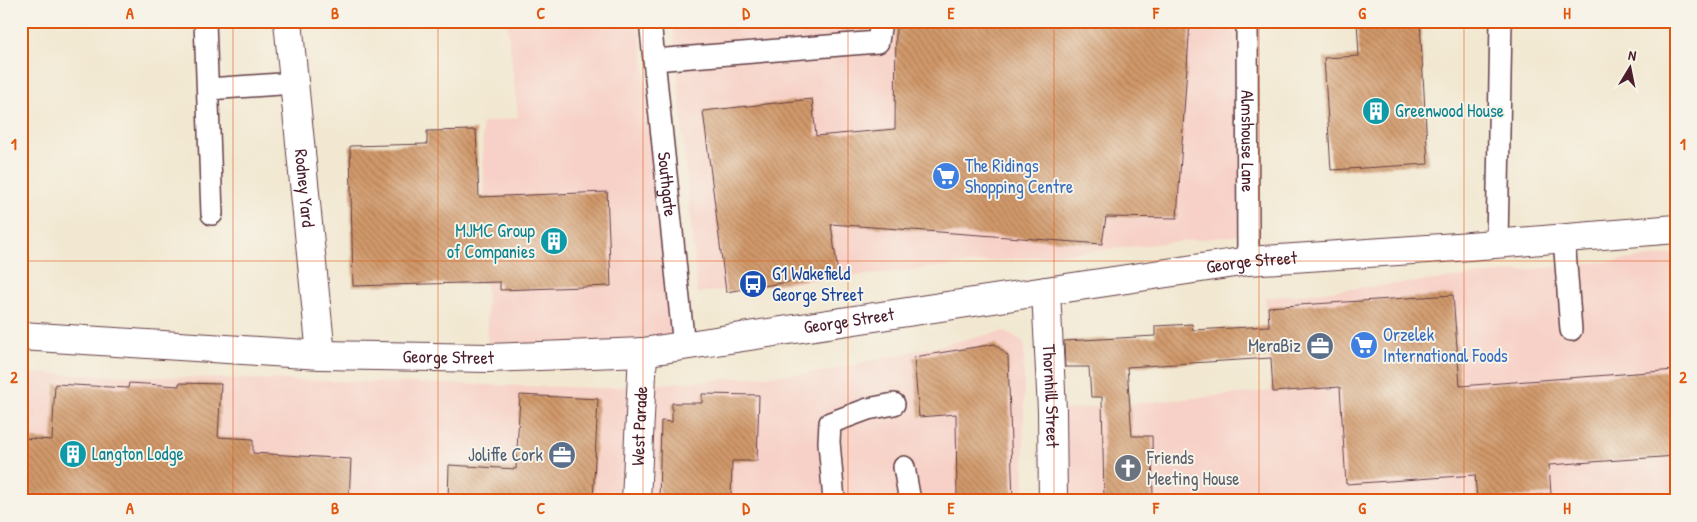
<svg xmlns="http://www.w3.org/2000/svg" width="1697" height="522" font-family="'Patrick Hand',sans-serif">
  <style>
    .built { fill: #f7d1c7 }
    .building { fill: url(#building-back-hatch) }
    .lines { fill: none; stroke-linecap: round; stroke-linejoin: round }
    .service-casing { stroke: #633d44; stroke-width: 24 }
    .minor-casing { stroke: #633d44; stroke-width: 30 }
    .tertiary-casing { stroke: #633d44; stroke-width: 30 }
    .service { stroke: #fff; stroke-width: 21 }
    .minor { stroke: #fff; stroke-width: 28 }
    .tertiary { stroke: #fff; stroke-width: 28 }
    .grid { fill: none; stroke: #e0560e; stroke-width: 1; stroke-opacity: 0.55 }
    .labels { text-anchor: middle; stroke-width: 4; stroke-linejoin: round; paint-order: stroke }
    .culture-label { font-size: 18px; fill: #0d838f; stroke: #f7f3e8; text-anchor: start }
    .street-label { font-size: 18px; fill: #4a1f2b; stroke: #f7f3e8 }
    .shop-label { font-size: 18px; fill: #366cbe; stroke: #f7f3e8; text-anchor: start }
    .transit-label { font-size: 18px; fill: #164399; stroke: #f7f3e8; text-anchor: start }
    .service-label { font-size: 18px; fill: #4e5e75; stroke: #f7f3e8; text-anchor: end }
    .worship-label { font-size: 18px; fill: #5b616d; stroke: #f7f3e8; text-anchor: start }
    .neatline { fill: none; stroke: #e0560e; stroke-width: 2 }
    .grid-label { font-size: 16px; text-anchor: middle; font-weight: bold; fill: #e0560e }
  </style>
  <defs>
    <pattern id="building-back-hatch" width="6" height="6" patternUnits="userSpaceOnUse" patternTransform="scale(1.25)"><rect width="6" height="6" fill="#d1996a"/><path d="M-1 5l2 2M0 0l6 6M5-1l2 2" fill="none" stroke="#ac7c57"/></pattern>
  </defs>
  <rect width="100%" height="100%" fill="#f7f3e8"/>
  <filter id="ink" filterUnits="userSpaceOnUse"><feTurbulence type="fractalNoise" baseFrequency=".02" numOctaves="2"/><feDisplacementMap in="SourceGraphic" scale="10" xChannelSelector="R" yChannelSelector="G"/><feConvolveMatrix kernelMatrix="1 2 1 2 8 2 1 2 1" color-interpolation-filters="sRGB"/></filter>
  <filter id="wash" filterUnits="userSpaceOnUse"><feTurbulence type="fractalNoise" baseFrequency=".0096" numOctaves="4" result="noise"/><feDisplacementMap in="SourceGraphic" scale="20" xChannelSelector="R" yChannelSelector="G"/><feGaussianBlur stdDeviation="1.12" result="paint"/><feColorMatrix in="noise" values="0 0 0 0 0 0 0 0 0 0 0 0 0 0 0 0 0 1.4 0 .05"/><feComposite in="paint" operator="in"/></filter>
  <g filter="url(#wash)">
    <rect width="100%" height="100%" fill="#f2e8d1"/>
    <g class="built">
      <polygon points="507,21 638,21 684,347 488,358 482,123 518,117"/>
      <polygon points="673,21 1256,21 1260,233 697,293"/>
      <polygon points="1676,254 1676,501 1065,501 1062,410 1271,391 1265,298"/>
      <polygon points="1004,331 1024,342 1024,501 21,501 21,373 603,388 822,372"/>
    </g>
    <g id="blocks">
      <g class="building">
        <polygon points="896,21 1190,21 1177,218 1106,217 1102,244 831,224 838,274 726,292 703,111 812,99 816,136 895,129"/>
        <polygon points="1357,21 1420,21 1428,164 1331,170 1324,58 1359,56"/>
        <polygon points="476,130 479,197 607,192 611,286 500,290 500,282 353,286 350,146 427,144 427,131"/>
        <polygon points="1453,295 1460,386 1676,370 1676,456 1549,465 1551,494 1477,500 1475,475 1346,484 1340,387 1273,392 1271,358 1127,367 1132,436 1152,436 1153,501 1104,501 1102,397 1091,397 1089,367 1065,367 1064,341 1155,336 1155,326 1192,324 1193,330 1269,326 1268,307"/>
        <polygon points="995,344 1008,356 1013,501 957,501 956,414 919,417 914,357"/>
        <polygon points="129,383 179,386 179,383 221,384 218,437 253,439 253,453 351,459 349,501 21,501 21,438 52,440 55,384 128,388"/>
        <polygon points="702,394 759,395 757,461 732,461 731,501 659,501 661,421 672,422 672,403 702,403"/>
        <polygon points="520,395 598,399 593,501 448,501 449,465 516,469"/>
      </g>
    </g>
  </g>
  <g filter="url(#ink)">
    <use href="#blocks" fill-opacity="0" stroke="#633d44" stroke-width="1"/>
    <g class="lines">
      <g class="service-casing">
        <g id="service">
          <polyline points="205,21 212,214"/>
          <path id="s1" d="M650 21 684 347"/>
          <path id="s2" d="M1247 21 1248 261"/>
          <polyline points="654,60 878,42 881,21"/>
          <polyline points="208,89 295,83"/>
          <polyline points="1564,238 1571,330"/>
          <polyline points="1497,244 1501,21"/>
          <polyline points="904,467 910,501"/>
          <polyline points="834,501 829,442 830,423 868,409 894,404"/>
        </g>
      </g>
      <g class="minor-casing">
        <g id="minor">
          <path id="s3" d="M288 21 321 355"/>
          <path id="s4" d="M1046 291 1052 411 1053 501"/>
          <path id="s5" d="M636 501 643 352"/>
        </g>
      </g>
      <g class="tertiary-casing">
        <g id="tertiary">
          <path id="s6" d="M21 336 321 355 488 358 643 352 1046 291 1248 261 1457 247 1676 229"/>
        </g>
      </g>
      <use href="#service" class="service"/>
      <use href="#minor" class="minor"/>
      <use href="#tertiary" class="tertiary"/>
    </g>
  </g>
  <path class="grid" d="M233 21V501M438 21V501M643 21V501M848 21V501M1054 21V501M1259 21V501M1464 21V501M21 261H1676"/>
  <defs>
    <g id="building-disc" transform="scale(1.4375)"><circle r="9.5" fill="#0f9aa8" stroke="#f7f3e8"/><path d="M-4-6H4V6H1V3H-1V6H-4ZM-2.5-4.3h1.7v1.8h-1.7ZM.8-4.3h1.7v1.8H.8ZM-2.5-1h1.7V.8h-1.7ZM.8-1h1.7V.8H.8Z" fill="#fff"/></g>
    <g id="supermarket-disc" transform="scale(1.4375)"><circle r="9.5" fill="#3f7fe0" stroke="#f7f3e8"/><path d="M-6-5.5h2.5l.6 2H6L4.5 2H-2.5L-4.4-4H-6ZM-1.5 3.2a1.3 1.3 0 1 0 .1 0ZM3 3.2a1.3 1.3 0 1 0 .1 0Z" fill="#fff"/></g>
    <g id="bus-disc" transform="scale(1.4375)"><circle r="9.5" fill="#1a4fb4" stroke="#f7f3e8"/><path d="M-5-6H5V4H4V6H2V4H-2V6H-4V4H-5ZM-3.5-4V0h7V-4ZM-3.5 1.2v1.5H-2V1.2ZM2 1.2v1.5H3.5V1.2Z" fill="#fff"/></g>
    <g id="office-disc" transform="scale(1.4375)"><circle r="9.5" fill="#5c6f8a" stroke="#f7f3e8"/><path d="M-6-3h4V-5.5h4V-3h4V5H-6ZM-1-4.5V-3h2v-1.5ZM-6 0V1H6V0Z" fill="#fff"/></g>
    <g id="church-disc" transform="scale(1.4375)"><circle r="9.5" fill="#6b7280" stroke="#f7f3e8"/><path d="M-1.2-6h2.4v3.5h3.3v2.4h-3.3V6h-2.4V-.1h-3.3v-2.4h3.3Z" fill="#fff"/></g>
  </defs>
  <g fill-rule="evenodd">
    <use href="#building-disc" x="1376" y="111"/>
    <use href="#supermarket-disc" x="946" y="176"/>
    <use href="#building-disc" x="554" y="241"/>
    <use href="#bus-disc" x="753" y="284"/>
    <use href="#supermarket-disc" x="1364" y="345"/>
    <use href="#office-disc" x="1320" y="346"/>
    <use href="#building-disc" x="73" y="454"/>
    <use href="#office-disc" x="562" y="455"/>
    <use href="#church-disc" x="1128" y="468"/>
  </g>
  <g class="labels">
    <g class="culture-label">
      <text x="1395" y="117">Greenwood House</text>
      <text x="535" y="237" text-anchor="end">MJMC Group<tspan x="535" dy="21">of Companies</tspan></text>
      <text x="92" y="460">Langton Lodge</text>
    </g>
    <g class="street-label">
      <text dy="6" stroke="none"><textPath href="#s2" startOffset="120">Almshouse Lane</textPath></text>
      <text dy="6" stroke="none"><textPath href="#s1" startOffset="164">Southgate</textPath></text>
      <text dy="6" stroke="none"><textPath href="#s3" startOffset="168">Rodney Yard</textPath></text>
      <text dy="6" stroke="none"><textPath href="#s6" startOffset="1238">George Street</textPath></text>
      <text dy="6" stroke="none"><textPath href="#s6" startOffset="831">George Street</textPath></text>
      <text dy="6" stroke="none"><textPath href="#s6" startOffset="428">George Street</textPath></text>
      <text dy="6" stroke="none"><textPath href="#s4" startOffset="105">Thornhill Street</textPath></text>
      <text dy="6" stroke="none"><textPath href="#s5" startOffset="75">West Parade</textPath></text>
    </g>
    <g class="shop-label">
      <text x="965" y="172">The Ridings<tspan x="965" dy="21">Shopping Centre</tspan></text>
      <text x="1383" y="341">Orzelek<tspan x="1383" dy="21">International Foods</tspan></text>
    </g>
    <g class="transit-label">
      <text x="772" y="280">G1 Wakefield<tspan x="772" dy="21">George Street</tspan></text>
    </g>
    <g class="service-label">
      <text x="1301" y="352">MeraBiz</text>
      <text x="543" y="461">Joliffe Cork</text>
    </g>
    <g class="worship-label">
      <text x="1147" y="464">Friends<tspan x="1147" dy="21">Meeting House</tspan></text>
    </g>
  </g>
  <rect width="1697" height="522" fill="none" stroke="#f7f3e8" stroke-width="55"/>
  <g transform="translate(1630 68) rotate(10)" stroke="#f7f3e8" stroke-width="4" paint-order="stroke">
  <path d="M0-4L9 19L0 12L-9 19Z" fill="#4a1f2b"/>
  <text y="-8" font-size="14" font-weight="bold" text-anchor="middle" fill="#4a1f2b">N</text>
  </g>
  <rect x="28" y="28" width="1642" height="466" class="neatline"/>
  <g class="grid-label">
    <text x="130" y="19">A</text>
    <text x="335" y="19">B</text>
    <text x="541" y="19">C</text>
    <text x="746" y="19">D</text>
    <text x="951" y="19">E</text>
    <text x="1156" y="19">F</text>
    <text x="1362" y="19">G</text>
    <text x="1567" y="19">H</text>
    <text x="14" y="150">1</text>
    <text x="1683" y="150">1</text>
    <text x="14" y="383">2</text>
    <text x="1683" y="383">2</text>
    <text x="130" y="514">A</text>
    <text x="335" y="514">B</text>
    <text x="541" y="514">C</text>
    <text x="746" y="514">D</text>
    <text x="951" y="514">E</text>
    <text x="1156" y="514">F</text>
    <text x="1362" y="514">G</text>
    <text x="1567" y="514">H</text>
  </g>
</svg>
